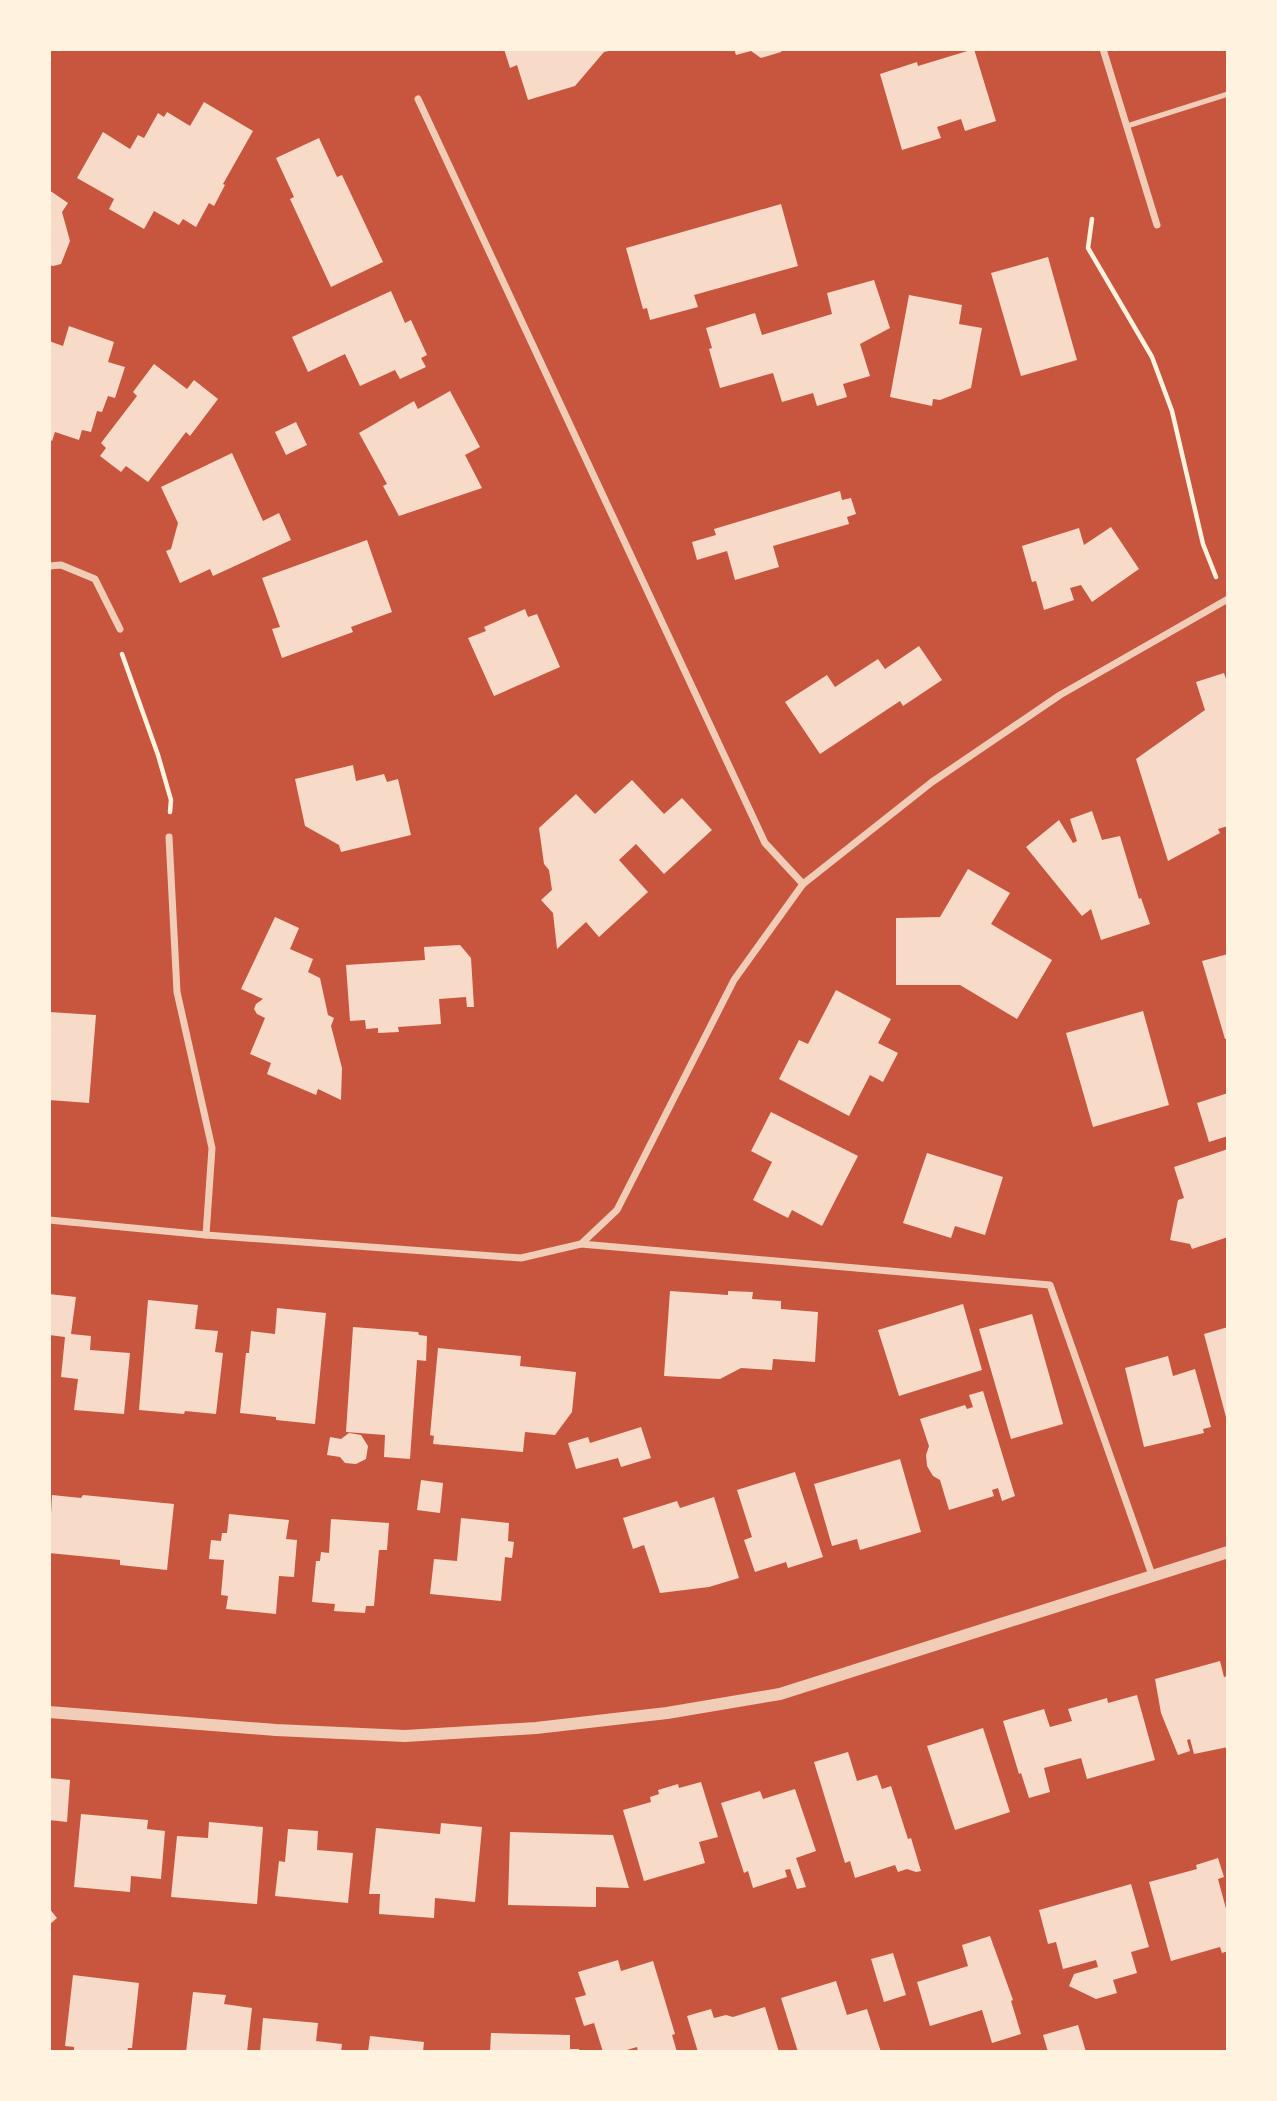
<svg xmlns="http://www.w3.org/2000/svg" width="1277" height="2101" font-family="Raleway,sans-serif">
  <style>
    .building { fill: #f7dbc8 }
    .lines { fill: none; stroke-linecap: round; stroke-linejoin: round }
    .path { stroke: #fff3e0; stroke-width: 4.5 }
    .service { stroke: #f1ccb7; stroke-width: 5 }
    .minor { stroke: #f1ccb7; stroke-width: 7 }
    .tertiary { stroke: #f1ccb7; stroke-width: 12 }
  </style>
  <rect width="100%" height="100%" fill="#c8553d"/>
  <g class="building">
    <polygon points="504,49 613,49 613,50 604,52 575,86 528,100 517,65 510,68"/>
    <polygon points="734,49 783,49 781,52 761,58 751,51 736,55"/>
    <polygon points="974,49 996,121 965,131 961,119 937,127 941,138 902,150 880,74 917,62 918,66"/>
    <polygon points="204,102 253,131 223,184 225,185 214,206 209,203 196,227 183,219 179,225 154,211 144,229 109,209 114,199 77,178 103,132 130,149 138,135 144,138 158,113 164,117 167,112 190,126"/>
    <polygon points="319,138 337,177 342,175 383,262 331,287 290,199 294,197 276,158"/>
    <polygon points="49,190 68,203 62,212 70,241 61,264 53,266 49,265"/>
    <polygon points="781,204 798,266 694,295 698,307 650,320 647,308 643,309 626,248"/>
    <polygon points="1048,257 1077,360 1021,376 991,273"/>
    <polygon points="874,280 890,328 860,344 870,376 843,384 847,397 817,406 813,393 782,402 773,373 720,388 709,349 712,348 706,328 755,313 762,335 832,314 827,293"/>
    <polygon points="391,291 405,323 411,320 427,355 421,358 426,367 400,379 395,370 360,386 345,354 308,372 292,337"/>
    <polygon points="909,295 962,305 959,324 982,328 971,388 940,400 933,399 932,406 890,397"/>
    <polygon points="69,326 114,342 108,362 125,367 115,398 108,396 102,412 97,411 91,432 82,430 79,440 55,432 52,441 49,439 49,341 63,346"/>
    <polygon points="154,364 187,389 194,380 218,399 190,436 186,432 148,482 126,466 121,472 100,456 106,448 101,443 137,396 133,392"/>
    <polygon points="450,391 480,447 465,455 482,488 399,516 383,486 387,484 359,433 414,401 418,409"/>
    <polygon points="296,422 307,445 286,455 275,432"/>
    <polygon points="232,453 263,521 279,513 291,540 213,576 210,569 180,583 166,551 171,549 178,523 161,487"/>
    <polygon points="840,491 842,500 851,498 856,514 847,517 849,524 773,546 779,567 735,580 727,551 697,560 692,542 716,535 714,529"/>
    <polygon points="1111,527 1139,569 1092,602 1081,585 1070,588 1074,600 1044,610 1036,581 1032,582 1022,546 1079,528 1084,545"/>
    <polygon points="367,540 392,612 351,627 353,632 282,658 272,629 280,627 262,578"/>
    <polygon points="525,609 528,617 537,614 560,667 494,696 468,638 486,631 484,627"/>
    <polygon points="919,646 942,680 903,706 900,701 820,754 785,702 827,675 835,687 878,659 885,669"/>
    <polygon points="1224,673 1228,685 1228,826 1218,829 1220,833 1168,861 1136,759 1205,710 1196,682"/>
    <polygon points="353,765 356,781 384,774 387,782 398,779 411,835 341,852 339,845 305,826 295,779"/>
    <polygon points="632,780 664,814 682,798 712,830 664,874 636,844 619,860 648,892 599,937 586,922 557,949 553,913 541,900 552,890 549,870 544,864 539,828 576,794 595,814"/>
    <polygon points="1092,811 1102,840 1120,836 1139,899 1141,898 1150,924 1101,940 1091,909 1082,916 1026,847 1059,820 1073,843 1077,841 1070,819"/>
    <polygon points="968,869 1010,893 991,924 1052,960 1017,1019 960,985 896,985 896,918 940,917"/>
    <polygon points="275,917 299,928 290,949 313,959 308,972 320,978 328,1015 334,1018 331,1026 342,1068 341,1100 318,1089 316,1095 267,1074 271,1063 250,1054 265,1018 257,1014 254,1009 256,1004 263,999 241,989"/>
    <polygon points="460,945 471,958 474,1007 467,1007 466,997 439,999 441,1024 398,1027 399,1032 378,1033 378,1028 366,1029 365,1020 350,1021 346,965 425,960 424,947"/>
    <polygon points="1228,954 1228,1038 1225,1039 1202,961"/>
    <polygon points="836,990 891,1019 878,1043 898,1053 883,1082 870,1075 849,1116 779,1079 799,1040 808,1044"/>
    <polygon points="1143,1011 1169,1105 1093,1127 1066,1033"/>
    <polygon points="49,1012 96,1015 89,1103 49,1100"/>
    <polygon points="1228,1093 1228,1136 1209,1142 1197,1103"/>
    <polygon points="771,1112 858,1156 822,1226 792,1210 788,1218 753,1200 772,1162 751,1151"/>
    <polygon points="1228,1149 1228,1237 1192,1249 1190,1244 1170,1240 1178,1200 1184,1198 1174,1167"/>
    <polygon points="927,1153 1003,1177 985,1235 955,1226 951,1238 903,1223"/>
    <polygon points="670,1291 728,1295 728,1291 753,1292 752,1299 781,1301 781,1309 818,1312 815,1362 773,1359 772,1370 741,1368 720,1379 664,1376"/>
    <polygon points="49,1294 76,1297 71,1334 91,1336 90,1350 130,1353 124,1414 74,1410 78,1379 61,1377 65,1337 49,1335"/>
    <polygon points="148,1300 198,1305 195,1329 218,1331 215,1352 223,1353 216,1414 185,1411 184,1414 139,1410"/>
    <polygon points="963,1304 982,1370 899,1396 878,1330"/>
    <polygon points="277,1308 326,1313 315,1424 276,1420 276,1417 240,1413 246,1353 249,1353 251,1331 275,1334"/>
    <polygon points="1032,1314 1063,1424 1011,1439 979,1329"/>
    <polygon points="353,1327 418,1332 419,1335 427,1336 426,1361 417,1360 410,1459 384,1457 385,1435 346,1432"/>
    <polygon points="1228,1327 1228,1421 1227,1421 1204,1334"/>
    <polygon points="438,1348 521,1356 520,1366 576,1372 572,1412 555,1435 525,1432 523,1452 433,1444 434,1436 430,1435"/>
    <polygon points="1168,1356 1173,1376 1195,1369 1211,1427 1203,1429 1204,1433 1144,1447 1125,1368"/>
    <polygon points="983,1391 1015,1496 1002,1501 998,1488 992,1490 994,1496 949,1510 940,1480 933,1476 927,1466 926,1455 929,1446 920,1419 965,1405 967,1409 973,1407 969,1395"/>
    <polygon points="641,1427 651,1458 621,1467 618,1458 576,1469 568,1443 588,1437 590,1443"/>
    <polygon points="349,1433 361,1435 368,1446 366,1459 356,1464 345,1463 340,1457 327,1455 330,1437 341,1439"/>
    <polygon points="900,1459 921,1532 860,1550 857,1539 832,1546 814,1484"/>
    <polygon points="795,1472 823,1557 788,1568 786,1562 755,1572 744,1540 752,1537 737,1490"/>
    <polygon points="421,1480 443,1483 440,1513 417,1510"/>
    <polygon points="52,1495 81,1498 83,1495 174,1504 167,1570 120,1565 120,1560 49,1553"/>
    <polygon points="714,1497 739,1578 709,1587 660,1593 644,1545 633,1549 623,1518 677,1501 680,1508"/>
    <polygon points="229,1514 289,1520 286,1539 297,1540 294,1577 279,1576 276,1614 226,1609 228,1596 221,1595 224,1560 209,1559 211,1540 221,1541 222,1533 227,1533"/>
    <polygon points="461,1518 509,1523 508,1541 514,1542 512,1558 505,1557 501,1601 430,1594 434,1559 457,1561"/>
    <polygon points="331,1519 389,1523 387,1550 379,1550 374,1606 366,1606 365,1613 334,1611 335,1604 312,1602 316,1561 320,1561 321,1552 329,1553"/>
    <polygon points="1220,1661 1224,1677 1228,1676 1228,1747 1194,1754 1190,1739 1187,1740 1190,1751 1178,1755 1161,1713 1155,1679"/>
    <polygon points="1137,1695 1155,1760 1087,1779 1081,1758 1044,1768 1050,1792 1029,1798 1021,1773 1019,1774 1003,1721 1044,1709 1050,1727 1072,1721 1068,1709 1107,1698 1108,1703"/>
    <polygon points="983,1728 1010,1812 955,1830 927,1746"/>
    <polygon points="848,1752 857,1781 877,1775 882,1789 891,1786 908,1839 911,1838 921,1871 916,1872 907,1869 898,1872 895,1865 855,1878 850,1861 845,1863 814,1762"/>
    <polygon points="49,1778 70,1780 67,1822 49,1820"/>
    <polygon points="701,1782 718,1837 699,1842 705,1863 644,1881 623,1810 651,1802 650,1797 659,1794 658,1790 678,1784 679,1788"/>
    <polygon points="795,1789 816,1851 796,1858 806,1887 797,1889 790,1869 785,1870 787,1877 753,1888 748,1871 744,1873 721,1803 760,1791 763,1799"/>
    <polygon points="81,1814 148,1820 147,1829 165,1831 161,1879 131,1876 130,1892 74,1887"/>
    <polygon points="209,1822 263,1827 257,1904 171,1897 177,1836 208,1838"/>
    <polygon points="441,1823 482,1827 475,1902 435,1898 434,1918 379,1914 380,1894 369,1894 376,1828 440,1834"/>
    <polygon points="288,1829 318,1831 317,1850 353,1853 348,1903 275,1896 279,1861 285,1862"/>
    <polygon points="510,1832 613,1835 629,1888 596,1887 596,1907 508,1905"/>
    <polygon points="1218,1858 1224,1877 1218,1879 1228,1916 1228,1951 1222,1953 1220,1947 1171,1961 1149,1882 1197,1869 1196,1865"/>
    <polygon points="1131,1884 1149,1947 1131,1952 1137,1973 1113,1980 1117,1993 1096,1999 1069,1986 1074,1974 1098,1967 1096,1960 1063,1969 1056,1942 1048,1944 1039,1910"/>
    <polygon points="49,1908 57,1918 49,1925"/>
    <polygon points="990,1936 1013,2000 1011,2001 1021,2034 992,2043 982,2010 930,2026 917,1982 968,1966 962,1945"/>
    <polygon points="893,1953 906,1995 884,2002 871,1959"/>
    <polygon points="618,1960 621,1971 653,1961 675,2034 672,2035 677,2052 638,2052 637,2047 620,2052 603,2052 594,2023 584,2026 575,1998 586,1995 578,1972"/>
    <polygon points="73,1975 139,1983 132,2048 128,2048 127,2052 74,2052 74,2047 65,2046"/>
    <polygon points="836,1981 847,2015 867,2009 881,2052 798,2052 781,1998"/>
    <polygon points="193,1992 226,1995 224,2004 252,2008 247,2052 186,2052"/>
    <polygon points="765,2007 779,2052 698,2052 687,2016 711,2009 714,2018 726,2015 733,2017"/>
    <polygon points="263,2018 318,2023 316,2041 342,2044 341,2052 260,2052"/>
    <polygon points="1078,2025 1086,2052 1048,2052 1043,2035"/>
    <polygon points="491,2033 570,2035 570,2049 579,2049 579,2052 490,2052"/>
    <polygon points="370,2036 424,2042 423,2052 368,2052"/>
  </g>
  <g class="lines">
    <g class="path">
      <polyline points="1092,219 1088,248 1152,357 1172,411 1203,544 1216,577"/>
      <polyline points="122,654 158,755 171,800 170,812"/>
    </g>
    <polyline class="service" points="1127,126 1228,94"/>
    <g class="minor">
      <polyline points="1103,49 1157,225"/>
      <polyline points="418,99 765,843 803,884"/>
      <polyline points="49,566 61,565 95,579 120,629"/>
      <polyline points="169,837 177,992 212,1148 206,1235"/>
      <polyline points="49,1220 206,1235 521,1258 581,1244 617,1210 734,980 803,884 932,782 1060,695 1228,599"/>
      <polyline points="581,1244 1050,1285 1152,1575"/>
    </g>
    <polyline class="tertiary" points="49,1712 276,1730 405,1736 536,1728 667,1713 780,1694 1228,1552"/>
  </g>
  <rect width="1277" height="2101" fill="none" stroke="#fff3e0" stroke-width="102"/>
</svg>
